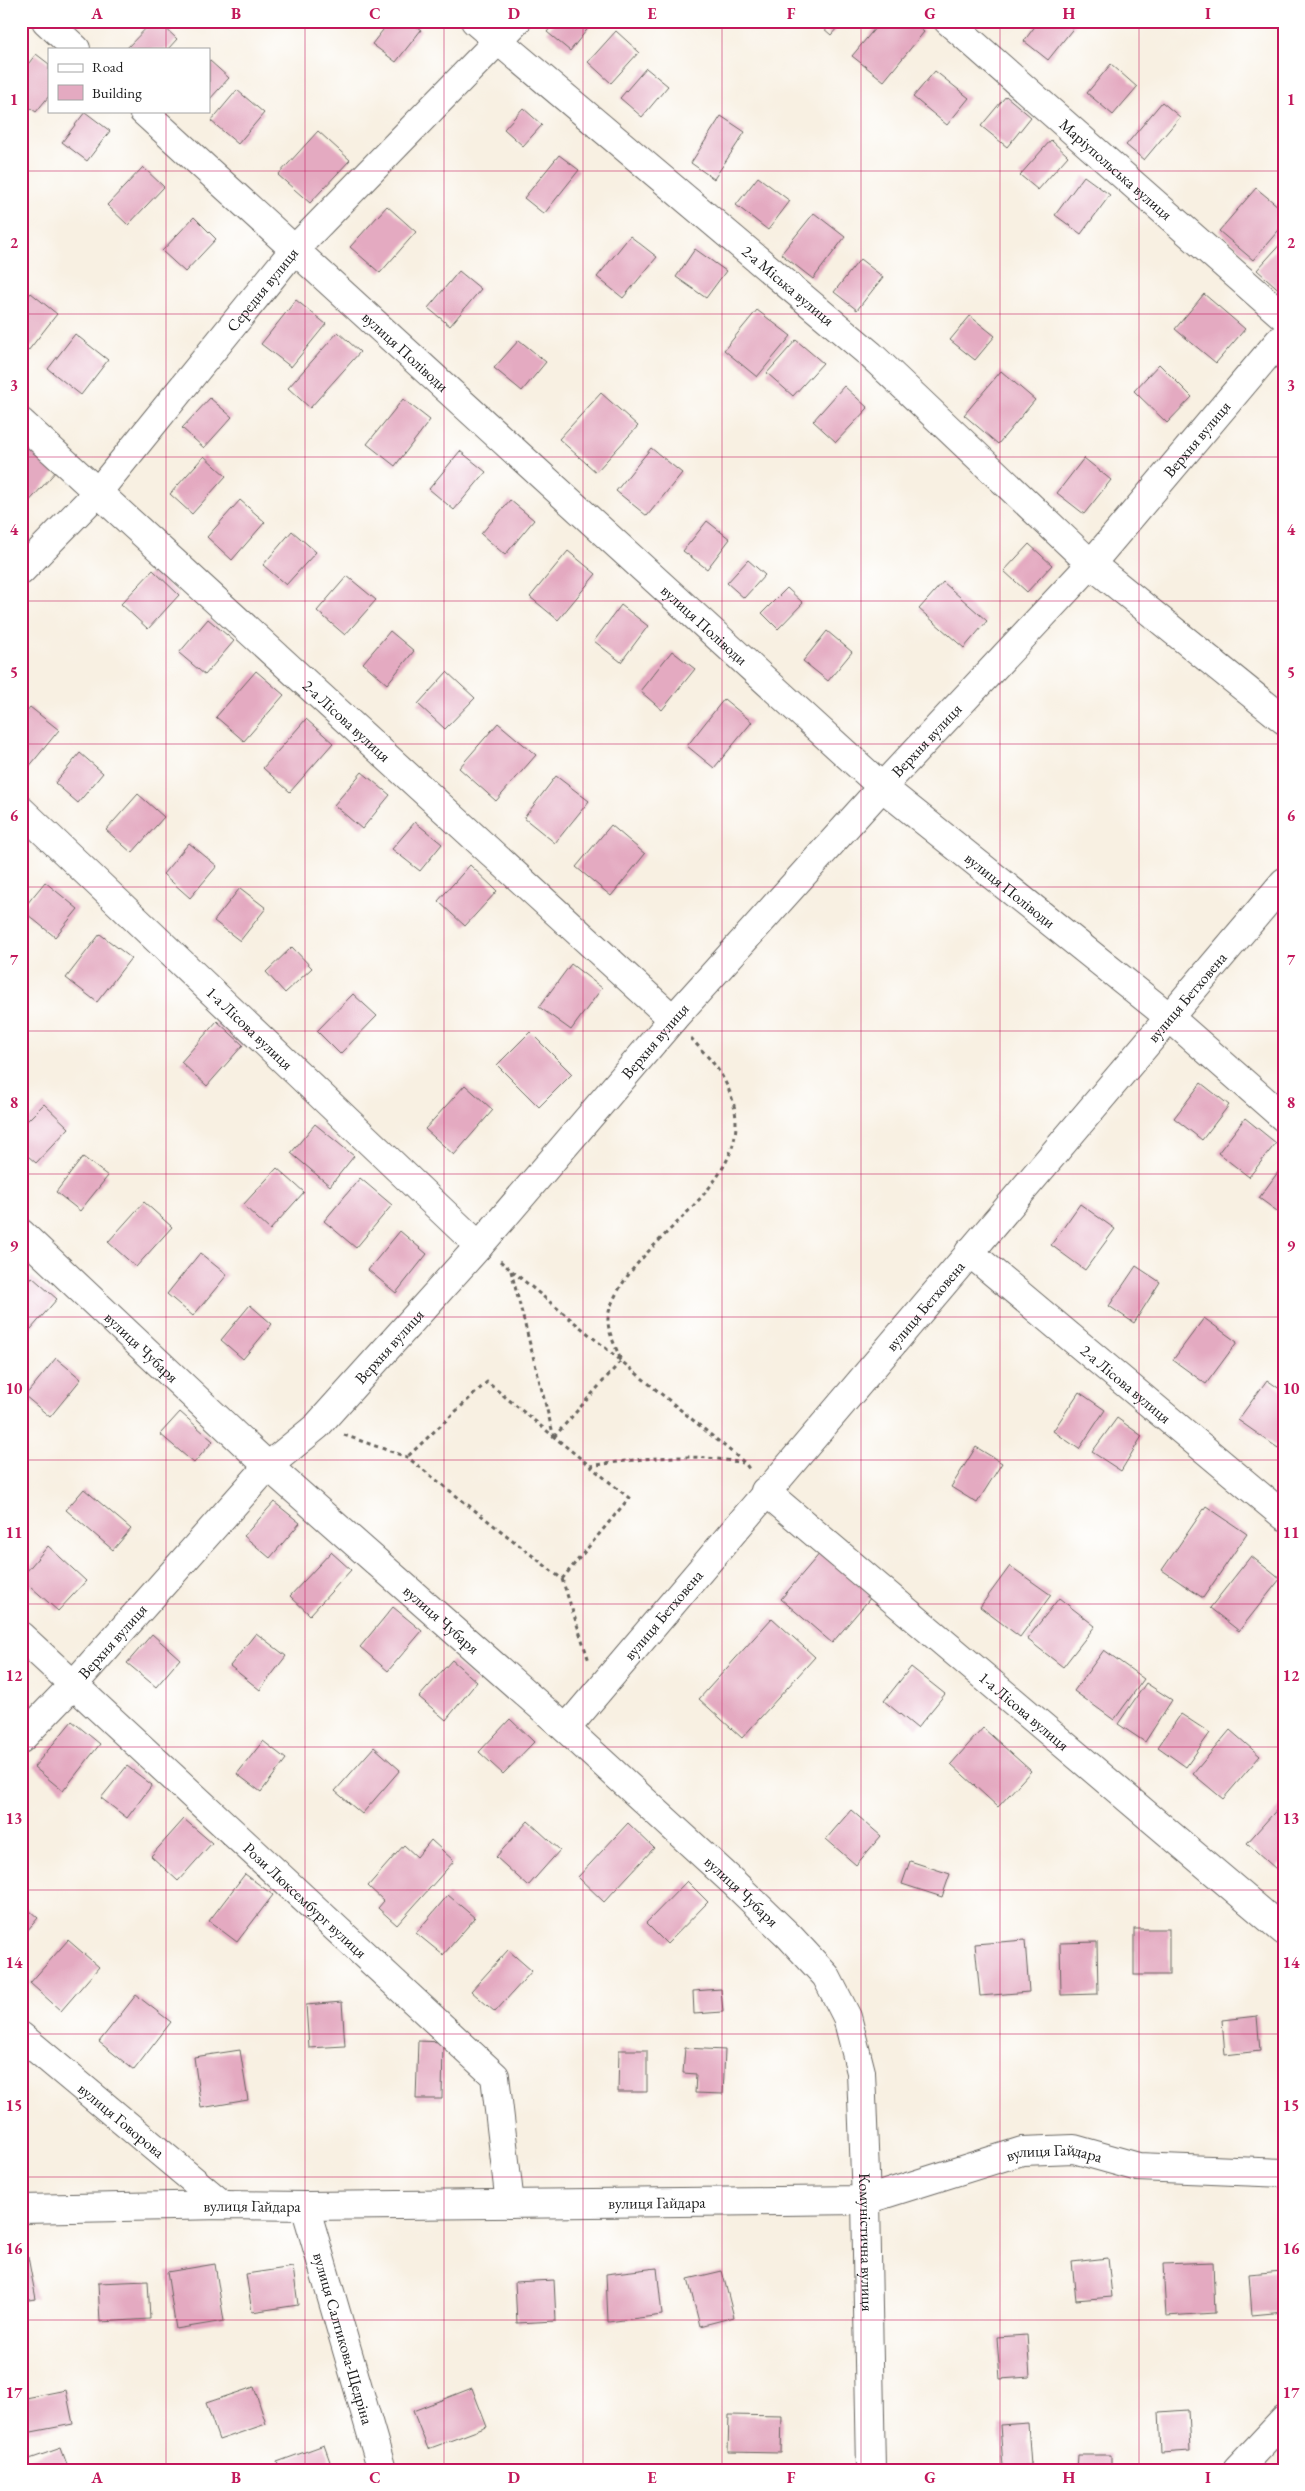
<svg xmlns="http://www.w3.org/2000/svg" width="1305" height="2491" font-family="'EB Garamond',serif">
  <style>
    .building { fill: #e4aac1 }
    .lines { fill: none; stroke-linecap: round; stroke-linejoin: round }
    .minor-casing { stroke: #696661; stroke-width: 30 }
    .path { stroke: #696661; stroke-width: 3; stroke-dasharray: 4 4; stroke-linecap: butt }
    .minor { stroke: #fff; stroke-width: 28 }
    .grid { fill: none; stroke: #c2185b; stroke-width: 1; stroke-opacity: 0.55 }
    .labels { text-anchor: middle; stroke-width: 4; stroke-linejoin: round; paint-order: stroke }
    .street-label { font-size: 16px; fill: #1c1c1c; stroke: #fff }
    .neatline { fill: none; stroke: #c2185b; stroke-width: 2 }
    .grid-label { font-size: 16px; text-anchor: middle; font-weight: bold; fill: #c2185b }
  </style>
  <rect width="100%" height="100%" fill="#fff"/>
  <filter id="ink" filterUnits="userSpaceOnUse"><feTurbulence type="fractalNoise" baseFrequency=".02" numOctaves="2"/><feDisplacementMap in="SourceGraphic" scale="10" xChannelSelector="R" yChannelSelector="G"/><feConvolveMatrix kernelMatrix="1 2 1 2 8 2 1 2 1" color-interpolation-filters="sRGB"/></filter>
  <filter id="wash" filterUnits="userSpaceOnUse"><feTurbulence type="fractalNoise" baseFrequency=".0096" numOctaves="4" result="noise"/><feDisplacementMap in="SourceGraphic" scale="20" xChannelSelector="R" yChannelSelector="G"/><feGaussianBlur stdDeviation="1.12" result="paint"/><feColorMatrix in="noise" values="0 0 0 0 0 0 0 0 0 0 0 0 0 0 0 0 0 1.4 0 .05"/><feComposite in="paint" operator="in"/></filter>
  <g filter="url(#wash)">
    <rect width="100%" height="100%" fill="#f8f0e2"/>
    <g id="blocks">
      <g class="building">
        <polygon points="153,21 158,21 177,39 168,49 126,49"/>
        <polygon points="390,21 409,21 421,30 396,62 372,44"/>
        <polygon points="556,21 594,21 570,51 547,32"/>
        <polygon points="815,21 843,21 831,35"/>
        <polygon points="881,21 911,21 924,32 884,81 852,56"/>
        <polygon points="1039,21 1079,21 1048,60 1024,41"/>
        <polygon points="616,31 639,52 611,83 588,62"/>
        <polygon points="36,54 49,64 49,96 36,112 21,101 21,73"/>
        <polygon points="209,60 229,78 209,100"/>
        <polygon points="1111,64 1137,87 1113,115 1087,93"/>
        <polygon points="646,68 668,86 642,117 620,98"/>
        <polygon points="935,71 969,98 947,125 913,97"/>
        <polygon points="237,90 264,113 238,144 211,121"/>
        <polygon points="1006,96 1031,117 1007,147 981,126"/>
        <polygon points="1162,102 1180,117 1144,160 1126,145"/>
        <polygon points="523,108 542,125 523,146 504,129"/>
        <polygon points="85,112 110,131 87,161 62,142"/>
        <polygon points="721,116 745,132 714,179 691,163"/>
        <polygon points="318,131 350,160 310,203 278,175"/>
        <polygon points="1051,140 1068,156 1038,190 1020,175"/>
        <polygon points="559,155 579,170 544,214 524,198"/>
        <polygon points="143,167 164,187 128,225 107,205"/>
        <polygon points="1084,176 1110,195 1081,234 1055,215"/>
        <polygon points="758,177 790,201 768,230 736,205"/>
        <polygon points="1256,188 1284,211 1284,224 1253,260 1219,231"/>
        <polygon points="387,206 416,232 380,273 350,247"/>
        <polygon points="814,213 845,237 813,279 781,254"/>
        <polygon points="194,217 216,239 185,272 162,251"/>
        <polygon points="630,236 657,257 623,298 597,277"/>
        <polygon points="1284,240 1284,294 1257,270"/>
        <polygon points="695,249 726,271 706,298 676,277"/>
        <polygon points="860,259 883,277 857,310 834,292"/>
        <polygon points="459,271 481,289 450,326 428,308"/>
        <polygon points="31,293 57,314 28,351 21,345 21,305"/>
        <polygon points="1204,294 1245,329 1216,363 1175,329"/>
        <polygon points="296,300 326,324 291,367 261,344"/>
        <polygon points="757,310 791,336 757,377 724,350"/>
        <polygon points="970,316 995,336 975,360 950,340"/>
        <polygon points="338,332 360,352 310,408 288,388"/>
        <polygon points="75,334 108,360 81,395 48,369"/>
        <polygon points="519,340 546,362 522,391 494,368"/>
        <polygon points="796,340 823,363 793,396 767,373"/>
        <polygon points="1159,364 1192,397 1167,423 1134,391"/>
        <polygon points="1001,371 1035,400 998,444 964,415"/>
        <polygon points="844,386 868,408 836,442 813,421"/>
        <polygon points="601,393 638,426 596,472 559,439"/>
        <polygon points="210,398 232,417 204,448 182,428"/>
        <polygon points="403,399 430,420 395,466 367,444"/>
        <polygon points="21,437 58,469 26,505 21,500"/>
        <polygon points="651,448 682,473 647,516 616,491"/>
        <polygon points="460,451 486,472 454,510 429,489"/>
        <polygon points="204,456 226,476 192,514 170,494"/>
        <polygon points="1084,458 1111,480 1084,514 1057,493"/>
        <polygon points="240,500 265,522 232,560 207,537"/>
        <polygon points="510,500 534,520 505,555 481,534"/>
        <polygon points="707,521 730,539 707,569 683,551"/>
        <polygon points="292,531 316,552 286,585 263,565"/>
        <polygon points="1029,544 1052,565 1027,592 1004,571"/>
        <polygon points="568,551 596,574 558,620 530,597"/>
        <polygon points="748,560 765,575 744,598 727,583"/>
        <polygon points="153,570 179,595 148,629 121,604"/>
        <polygon points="347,576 376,600 345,635 317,611"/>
        <polygon points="943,582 987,621 964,648 919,609"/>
        <polygon points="787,588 803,603 778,629 762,613"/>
        <polygon points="621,605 648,626 621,662 594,641"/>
        <polygon points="208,619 234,641 205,675 179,653"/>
        <polygon points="390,631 414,651 387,684 363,663"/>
        <polygon points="827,631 852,652 828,681 803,661"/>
        <polygon points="672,651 695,669 662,710 640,691"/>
        <polygon points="256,671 284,695 244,741 216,717"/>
        <polygon points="447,672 475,698 445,729 418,704"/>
        <polygon points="724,699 752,722 714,768 687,746"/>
        <polygon points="30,707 59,730 28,768 21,762 21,718"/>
        <polygon points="306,719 333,743 290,792 263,768"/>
        <polygon points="498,723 536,755 496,801 459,768"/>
        <polygon points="80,753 103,773 78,803 55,783"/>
        <polygon points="362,772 390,795 362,829 334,805"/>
        <polygon points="556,776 589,801 555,843 524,818"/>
        <polygon points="138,794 164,817 132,853 106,830"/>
        <polygon points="415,822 442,844 420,871 392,849"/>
        <polygon points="611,825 645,854 611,896 576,867"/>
        <polygon points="189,843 217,866 190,898 163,874"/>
        <polygon points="470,865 497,891 465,926 438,901"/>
        <polygon points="45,882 78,909 55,937 22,910"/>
        <polygon points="240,888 266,908 240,941 214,921"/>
        <polygon points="100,934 131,958 97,1002 66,978"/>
        <polygon points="292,947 312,968 285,993 266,972"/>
        <polygon points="571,964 602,988 571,1030 539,1007"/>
        <polygon points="353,994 377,1016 340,1054 317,1031"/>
        <polygon points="217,1021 243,1045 207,1086 181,1062"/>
        <polygon points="530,1032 572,1074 539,1107 497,1065"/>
        <polygon points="1201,1083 1229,1105 1202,1140 1174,1118"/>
        <polygon points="465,1085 493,1110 454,1155 425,1129"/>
        <polygon points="44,1104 69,1128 36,1163 21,1150 21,1127"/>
        <polygon points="1245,1118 1276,1143 1249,1177 1218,1153"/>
        <polygon points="315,1124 354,1156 330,1186 291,1153"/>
        <polygon points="83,1157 108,1176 80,1211 56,1192"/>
        <polygon points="1284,1164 1284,1216 1259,1198"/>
        <polygon points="277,1168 304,1192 270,1230 243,1205"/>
        <polygon points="360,1178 392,1205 356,1248 324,1221"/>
        <polygon points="144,1202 172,1227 136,1267 108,1242"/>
        <polygon points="1080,1204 1115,1229 1085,1270 1051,1245"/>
        <polygon points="400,1231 427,1254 396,1293 368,1270"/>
        <polygon points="200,1253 227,1275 193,1316 167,1294"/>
        <polygon points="1136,1266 1160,1282 1134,1323 1109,1306"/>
        <polygon points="32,1277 57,1299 31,1329 21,1321 21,1290"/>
        <polygon points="250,1305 272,1324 243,1359 221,1340"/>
        <polygon points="1204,1318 1237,1342 1206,1384 1173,1360"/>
        <polygon points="56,1358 81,1379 50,1417 25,1396"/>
        <polygon points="1267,1380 1284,1392 1284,1440 1278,1448 1238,1420"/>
        <polygon points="1079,1392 1105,1410 1079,1449 1053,1431"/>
        <polygon points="180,1412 213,1441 194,1463 160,1434"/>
        <polygon points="1117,1418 1142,1436 1121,1471 1092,1452"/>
        <polygon points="976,1447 1002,1463 977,1503 951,1487"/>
        <polygon points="84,1489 131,1529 113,1550 66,1510"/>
        <polygon points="274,1502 300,1523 270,1558 244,1536"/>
        <polygon points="1206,1506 1247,1534 1203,1598 1162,1570"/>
        <polygon points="48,1546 86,1581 58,1611 21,1578"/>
        <polygon points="331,1552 351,1570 310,1615 290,1596"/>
        <polygon points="821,1552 872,1596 832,1643 781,1599"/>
        <polygon points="1251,1556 1280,1579 1239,1631 1210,1608"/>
        <polygon points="1010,1566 1051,1595 1020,1637 980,1607"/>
        <polygon points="1059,1598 1095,1626 1063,1667 1027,1639"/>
        <polygon points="393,1607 422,1631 388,1671 360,1647"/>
        <polygon points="772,1618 815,1657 742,1738 699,1699"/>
        <polygon points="256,1633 286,1656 260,1690 230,1666"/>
        <polygon points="152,1634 180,1659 156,1687 127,1663"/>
        <polygon points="1104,1650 1144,1679 1114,1720 1074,1691"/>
        <polygon points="452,1660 477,1682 446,1720 419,1697"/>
        <polygon points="911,1667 945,1694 917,1728 884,1701"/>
        <polygon points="1146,1683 1172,1700 1145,1742 1118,1724"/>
        <polygon points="1181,1714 1210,1733 1186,1767 1158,1747"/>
        <polygon points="510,1719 534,1742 503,1774 479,1752"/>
        <polygon points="72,1721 100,1744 63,1791 34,1767"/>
        <polygon points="983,1728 1031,1771 998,1807 951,1764"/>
        <polygon points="1230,1730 1260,1756 1223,1799 1193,1774"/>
        <polygon points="263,1741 286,1759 261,1792 237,1774"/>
        <polygon points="374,1747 400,1770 362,1814 335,1791"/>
        <polygon points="127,1766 152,1785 127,1818 101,1798"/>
        <polygon points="1281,1805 1284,1808 1284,1860 1276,1869 1247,1843"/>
        <polygon points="851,1810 881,1836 856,1865 826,1839"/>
        <polygon points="184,1819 212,1843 178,1881 151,1856"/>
        <polygon points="528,1821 560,1850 528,1886 496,1857"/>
        <polygon points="628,1823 654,1848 604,1902 578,1877"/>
        <polygon points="431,1840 454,1861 397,1925 378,1908 384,1901 368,1886 404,1845 417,1857"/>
        <polygon points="910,1861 950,1874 942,1897 902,1884"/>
        <polygon points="245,1874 273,1895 237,1942 209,1921"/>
        <polygon points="687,1881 708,1902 667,1944 646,1923"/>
        <polygon points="448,1895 475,1918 443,1955 416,1933"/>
        <polygon points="21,1903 38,1918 21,1938"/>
        <rect x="1134" y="1929" width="35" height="46"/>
        <polygon points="68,1940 99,1967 61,2011 30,1983"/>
        <polygon points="1025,1940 1029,1992 980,1996 975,1944"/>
        <polygon points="1097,1942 1098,1994 1061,1995 1060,1943"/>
        <polygon points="508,1950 532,1971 495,2012 471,1991"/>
        <polygon points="721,1989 723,2012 694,2014 693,1991"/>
        <polygon points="136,1995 171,2022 134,2070 99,2042"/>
        <polygon points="342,2002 345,2046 309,2048 306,2005"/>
        <polygon points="1257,2016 1260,2051 1225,2055 1222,2020"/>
        <polygon points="418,2041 443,2042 442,2099 416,2099"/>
        <polygon points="685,2048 725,2050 723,2094 695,2093 696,2074 683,2073"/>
        <polygon points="240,2050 248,2100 201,2108 194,2057"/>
        <polygon points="619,2050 647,2050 647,2092 618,2092"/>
        <polygon points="28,2257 36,2299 21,2301 21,2258"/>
        <polygon points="1108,2258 1112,2297 1076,2300 1072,2262"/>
        <polygon points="1213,2262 1215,2313 1166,2316 1163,2264"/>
        <polygon points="215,2264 224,2321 176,2329 167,2272"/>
        <polygon points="293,2267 298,2305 252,2312 246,2274"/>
        <polygon points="657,2268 662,2315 608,2322 606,2274"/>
        <polygon points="722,2271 734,2317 700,2326 688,2279"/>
        <polygon points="1282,2271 1284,2312 1252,2315 1249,2274"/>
        <polygon points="554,2280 556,2321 517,2323 515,2282"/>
        <polygon points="148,2281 150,2319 100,2322 98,2283"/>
        <polygon points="1027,2335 1030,2377 1000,2379 997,2337"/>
        <polygon points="254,2387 266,2424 219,2440 206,2403"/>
        <polygon points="472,2388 487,2427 428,2449 413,2411"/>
        <polygon points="66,2390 73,2424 21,2434 21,2399"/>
        <polygon points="1188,2410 1190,2451 1161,2453 1159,2412"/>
        <polygon points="729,2415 782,2416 781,2453 728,2452"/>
        <polygon points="1028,2423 1031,2465 1003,2467 1000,2425"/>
        <polygon points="324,2445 333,2470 280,2470 277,2462"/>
        <polygon points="61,2448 69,2470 21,2470 21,2462"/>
        <polygon points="1078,2455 1111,2455 1111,2470 1077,2470"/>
      </g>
    </g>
  </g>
  <g filter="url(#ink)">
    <use href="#blocks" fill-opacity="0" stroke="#696661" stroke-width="1"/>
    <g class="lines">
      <g class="minor-casing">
        <g id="minor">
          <polyline points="46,21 76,49"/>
          <path id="s1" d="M475 21 871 355 1091 564 1284 720"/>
          <path id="s2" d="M948 21 1284 317"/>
          <path id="s3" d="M143 111 882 787 1169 1017 1284 1118"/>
          <path id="s4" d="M21 422 673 1019"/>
          <path id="s5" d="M21 571 97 493 293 251 517 21"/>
          <path id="s6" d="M21 810 479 1246"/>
          <path id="s7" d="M21 1233 268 1466 566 1729 735 1884 790 1937 826 1976 847 2017 861 2072 866 2200 871 2470"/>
          <path id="s8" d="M969 1252 1284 1516"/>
          <path id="s9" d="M765 1491 1284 1931"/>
          <path id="s10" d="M21 1636 495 2076 510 2204"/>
          <path id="s11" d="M566 1729 1284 882"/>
          <path id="s12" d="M21 1739 73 1685 268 1466 317 1426 479 1246 673 1019 882 787 1091 564 1279 341H1284"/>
          <path id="s13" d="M21 2036 223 2205"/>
          <path id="s14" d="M305 2206 382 2470"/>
          <path id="s15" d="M21 2209 223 2205 305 2206 866 2200 1022 2151 1074 2149 1138 2167 1284 2173"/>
          <polyline points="1237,2470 1284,2420"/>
        </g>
      </g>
      <g class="path">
        <polyline points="500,1261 745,1463 750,1470"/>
        <polyline points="511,1271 554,1437"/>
        <polyline points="344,1435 407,1457 562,1579 629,1498 487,1382 407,1457"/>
        <path d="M554 1437 621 1361C617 1349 608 1333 608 1321 607 1307 621 1285 629 1274 674 1214 775 1161 720 1073 713 1061 701 1050 691 1038"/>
        <path d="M590 1466C645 1458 688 1452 743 1463"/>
        <polyline points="562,1579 589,1661"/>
      </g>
      <use href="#minor" class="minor"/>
    </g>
  </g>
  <path class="grid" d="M166 21V49M305 21V2470M444 21V2470M583 21V2470M722 21V2470M861 21V2470M1000 21V2470M1139 21V2470M166 111V2470M21 171H1284M21 314H1284M21 457H1284M21 601H1284M21 744H1284M21 887H1284M21 1031H1284M21 1174H1284M21 1317H1284M21 1460H1284M21 1604H1284M21 1747H1284M21 1890H1284M21 2034H1284M21 2177H1284M21 2320H1284"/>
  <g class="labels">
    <g class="street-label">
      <text dy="6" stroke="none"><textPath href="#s2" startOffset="224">Маріупольська вулиця</textPath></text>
      <text dy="6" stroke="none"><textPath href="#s1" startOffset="410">2-а Міська вулиця</textPath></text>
      <text dy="6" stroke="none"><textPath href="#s5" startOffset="371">Середня вулиця</textPath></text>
      <text dy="6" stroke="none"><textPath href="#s3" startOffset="356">вулиця Поліводи</textPath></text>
      <text dy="6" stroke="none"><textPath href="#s12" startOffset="1754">Верхня вулиця</textPath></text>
      <text dy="6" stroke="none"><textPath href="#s3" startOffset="761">вулиця Поліводи</textPath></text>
      <text dy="6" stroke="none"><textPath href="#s4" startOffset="442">2-а Лісова вулиця</textPath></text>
      <text dy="6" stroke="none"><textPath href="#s12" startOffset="1349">Верхня вулиця</textPath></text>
      <text dy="6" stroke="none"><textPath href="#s3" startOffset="1166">вулиця Поліводи</textPath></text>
      <text dy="6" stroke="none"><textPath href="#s11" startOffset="960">вулиця Бетховена</textPath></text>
      <text dy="6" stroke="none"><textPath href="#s6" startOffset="316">1-а Лісова вулиця</textPath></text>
      <text dy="6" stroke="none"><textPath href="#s12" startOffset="944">Верхня вулиця</textPath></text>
      <text dy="6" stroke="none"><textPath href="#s11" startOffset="555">вулиця Бетховена</textPath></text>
      <text dy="6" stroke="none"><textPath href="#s12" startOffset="539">Верхня вулиця</textPath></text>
      <text dy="6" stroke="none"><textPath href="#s7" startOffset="166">вулиця Чубаря</textPath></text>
      <text dy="6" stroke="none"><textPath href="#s8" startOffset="205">2-а Лісова вулиця</textPath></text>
      <text dy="6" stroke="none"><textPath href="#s11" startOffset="150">вулиця Бетховена</textPath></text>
      <text dy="6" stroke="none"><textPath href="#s7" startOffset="571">вулиця Чубаря</textPath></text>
      <text dy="6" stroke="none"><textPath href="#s12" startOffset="134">Верхня вулиця</textPath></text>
      <text dy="6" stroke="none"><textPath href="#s9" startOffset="340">1-а Лісова вулиця</textPath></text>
      <text dy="6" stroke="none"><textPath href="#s7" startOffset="976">вулиця Чубаря</textPath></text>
      <text dy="6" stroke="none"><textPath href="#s10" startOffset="388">Рози Люксембург вулиця</textPath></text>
      <text dy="6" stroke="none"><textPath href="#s13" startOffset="131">вулиця Говорова</textPath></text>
      <text dy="6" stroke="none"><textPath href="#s15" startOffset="1041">вулиця Гайдара</textPath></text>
      <text dy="6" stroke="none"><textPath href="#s15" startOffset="636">вулиця Гайдара</textPath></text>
      <text dy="6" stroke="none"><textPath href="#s15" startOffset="231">вулиця Гайдара</textPath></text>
      <text dy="6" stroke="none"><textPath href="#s7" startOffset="1369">Комуністична вулиця</textPath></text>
      <text dy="6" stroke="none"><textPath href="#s14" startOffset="138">вулиця Салтикова-Щедріна</textPath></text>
    </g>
  </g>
  <rect width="1305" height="2491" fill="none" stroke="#fff" stroke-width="55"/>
  <rect x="48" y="48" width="162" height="65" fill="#ffffff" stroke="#a4a4a4"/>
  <rect x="58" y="64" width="25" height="8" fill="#ffffff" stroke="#a4a4a4"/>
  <text x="92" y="72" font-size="15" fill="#1c1c1c">Road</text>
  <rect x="58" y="85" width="25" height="15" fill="#e4aac1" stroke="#a4a4a4"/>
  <text x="92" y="98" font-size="15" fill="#1c1c1c">Building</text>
  <rect x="28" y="28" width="1250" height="2436" class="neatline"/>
  <g class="grid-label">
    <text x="97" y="19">A</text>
    <text x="236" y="19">B</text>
    <text x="375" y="19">C</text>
    <text x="514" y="19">D</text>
    <text x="652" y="19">E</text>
    <text x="791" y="19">F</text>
    <text x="930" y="19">G</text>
    <text x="1069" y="19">H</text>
    <text x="1208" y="19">I</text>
    <text x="14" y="105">1</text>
    <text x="1291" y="105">1</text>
    <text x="14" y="248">2</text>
    <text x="1291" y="248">2</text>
    <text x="14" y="391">3</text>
    <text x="1291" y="391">3</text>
    <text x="14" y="535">4</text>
    <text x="1291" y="535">4</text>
    <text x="14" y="678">5</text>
    <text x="1291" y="678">5</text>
    <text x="14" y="821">6</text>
    <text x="1291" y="821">6</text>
    <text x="14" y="965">7</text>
    <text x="1291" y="965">7</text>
    <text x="14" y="1108">8</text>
    <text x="1291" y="1108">8</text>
    <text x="14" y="1251">9</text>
    <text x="1291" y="1251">9</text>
    <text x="14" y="1394">10</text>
    <text x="1291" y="1394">10</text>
    <text x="14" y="1538">11</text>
    <text x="1291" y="1538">11</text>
    <text x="14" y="1681">12</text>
    <text x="1291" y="1681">12</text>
    <text x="14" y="1824">13</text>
    <text x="1291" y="1824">13</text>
    <text x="14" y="1968">14</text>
    <text x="1291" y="1968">14</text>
    <text x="14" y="2111">15</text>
    <text x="1291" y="2111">15</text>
    <text x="14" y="2254">16</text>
    <text x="1291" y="2254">16</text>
    <text x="14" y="2398">17</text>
    <text x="1291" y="2398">17</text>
    <text x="97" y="2483">A</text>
    <text x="236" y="2483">B</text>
    <text x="375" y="2483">C</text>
    <text x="514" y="2483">D</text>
    <text x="652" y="2483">E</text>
    <text x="791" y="2483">F</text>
    <text x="930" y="2483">G</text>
    <text x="1069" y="2483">H</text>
    <text x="1208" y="2483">I</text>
  </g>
</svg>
